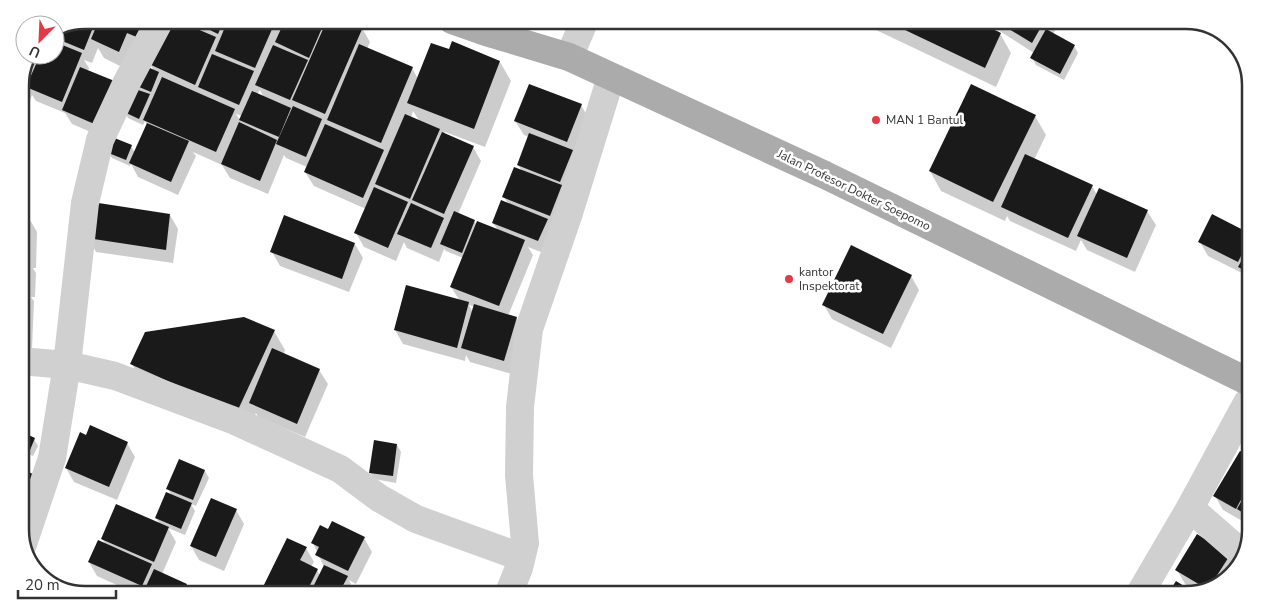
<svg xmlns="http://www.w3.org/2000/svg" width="1271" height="615" font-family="'Nunito Sans',sans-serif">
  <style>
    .shadow { fill: #0003; fill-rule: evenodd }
    .building { fill: #1a1a1a }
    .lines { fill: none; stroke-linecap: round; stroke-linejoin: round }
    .minor { stroke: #d0d0d0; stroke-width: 28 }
    .major { stroke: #ababab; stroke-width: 28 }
    .poi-dot { fill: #e63946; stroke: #fff; stroke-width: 2 }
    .labels { text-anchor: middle; stroke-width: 5; stroke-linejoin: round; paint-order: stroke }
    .poi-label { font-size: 12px; fill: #333; stroke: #fff; text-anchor: start }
    .street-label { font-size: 12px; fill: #333; stroke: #fff }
    .rim { fill: none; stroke: #333; stroke-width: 2.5 }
  </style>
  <rect width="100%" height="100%" fill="#fff"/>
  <g class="shadow">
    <polygon points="84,20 166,20 130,71 104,58 98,48 92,63 84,60 89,68 88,71 107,139 72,124 65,113 36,101 32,95 26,110 20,107 20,81 32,55 55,55 55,32"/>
    <path d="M181 20H301L321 29 323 32 328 20H342L362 28 370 42 367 49 412 68 418 79 450 51 500 62 511 81 485 147 445 132 444 134 473 147 481 161 458 214 474 221 477 225 498 230 493 223 508 204 504 197 522 171 518 165 529 137 524 135 515 121 581 105 589 119 558 229 550 226 555 234 546 254 528 247 533 255 508 316 516 318 524 332 512 374 470 362 466 355 465 361 403 344 395 330 460 301 451 287 463 258 446 251 444 249 439 262 407 248 404 242 396 261 364 247 356 233 366 209 314 186 305 172 307 167 286 158 284 155 268 194 230 178 222 165 193 152 196 156 178 195 138 177 131 164 130 166 112 158 107 151 131 146 135 153 147 125 145 121 143 125 128 118 124 111 133 84 154 71 150 64 184 25ZM260 90 264 98 257 95ZM413 111 420 122 411 118ZM236 114 242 116 240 120ZM469 305 475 307 473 312 471 309Z"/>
    <polygon points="855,20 988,20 984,26 998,33 991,20 1061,20 1053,34 1074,46 1078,53 1064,80 1036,65 1032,58 1034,53 998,30 1011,53 996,87"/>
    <polygon points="1035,116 1046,135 1034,160 1092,186 1097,195 1147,211 1156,225 1135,272 1087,250 1081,240 1076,251 1010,221 1007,216 1005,221 941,191 930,171"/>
    <polygon points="20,133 23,138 22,174 27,181 25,218 29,218 37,232 36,268 33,268 36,273 35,297 31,297 34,301 32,349 20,349"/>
    <polygon points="170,215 178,229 173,263 96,252 88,238"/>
    <polygon points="1249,234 1248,281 1244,274 1208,256 1200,242"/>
    <polygon points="355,244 363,258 349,292 280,266 272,252"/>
    <polygon points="911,276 919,290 891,348 832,319 824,305"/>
    <polygon points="274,331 285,350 284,354 319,370 328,384 305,437 258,417 256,413 248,431 143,384 132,364"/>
    <polygon points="20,432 34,439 38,446 33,456 24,452 28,459 23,471 34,476 20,522"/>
    <polygon points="87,436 127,443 135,457 117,500 74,482 66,468"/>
    <polygon points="397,445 401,452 396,483 374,479 370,472"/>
    <polygon points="1246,456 1245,520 1244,522 1223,510 1215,496"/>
    <polygon points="205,471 209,478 196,506 191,504 195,511 185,535 168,528 176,542 162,574 186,585 194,595 139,595 97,576 89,562 106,545 102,539 160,525 156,518 172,496 168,489"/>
    <polygon points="236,510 244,524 224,571 199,560 191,546"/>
    <polygon points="329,531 364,538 372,552 356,584 349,580 351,584 345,595 261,595 306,548 314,562 311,567 317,570 320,576 324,567 313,543"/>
    <polygon points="1229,556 1236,568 1222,584 1198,592 1185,584 1177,570"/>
  </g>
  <g class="building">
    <polygon points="84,20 96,20 84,50 55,38 55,32"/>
    <polygon points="99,20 147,20 139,38 127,33 119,52 91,39"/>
    <polygon points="170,20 176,20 216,37 195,85 149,64"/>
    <polygon points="189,20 224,20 218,34"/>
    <polygon points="228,20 276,20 255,68 215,51"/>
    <polygon points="285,20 304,20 322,28 309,58 275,42"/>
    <polygon points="327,20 345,20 363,27 325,114 292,100"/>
    <polygon points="884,20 974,20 1001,33 985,68"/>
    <polygon points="994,20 1045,20 1032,43"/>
    <polygon points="1046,29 1075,45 1060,74 1030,58"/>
    <polygon points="452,41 500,61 474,129 407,103 431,43 449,49"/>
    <polygon points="55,42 82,53 62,102 26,87 40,55 55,55"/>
    <polygon points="359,44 413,67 381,143 327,120"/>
    <polygon points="273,45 308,60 290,100 255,85"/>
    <polygon points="212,54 254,71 239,105 198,87"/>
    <polygon points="32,55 36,55 20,91 20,81"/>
    <polygon points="143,65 159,72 151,92 132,84"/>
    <polygon points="80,67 117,82 99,126 62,110"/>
    <polygon points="162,77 235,109 216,152 143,120"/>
    <polygon points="529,84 582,104 567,142 514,121"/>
    <polygon points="971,84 1036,115 993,202 929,171"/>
    <polygon points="132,88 150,94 139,119 122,111"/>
    <polygon points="252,91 291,108 279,137 239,120"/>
    <polygon points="293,106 322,119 306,157 276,144"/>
    <polygon points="405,114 440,129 410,199 375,184"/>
    <polygon points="239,122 277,140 260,181 221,164"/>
    <polygon points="147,123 189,141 171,182 129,163"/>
    <polygon points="325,124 384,150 363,198 304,172"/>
    <polygon points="442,132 474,146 444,214 412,200"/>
    <polygon points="529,133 573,150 560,182 517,165"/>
    <polygon points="112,137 132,145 126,160 106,152"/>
    <polygon points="1025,154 1093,185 1068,238 1001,207"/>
    <polygon points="514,167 562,185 550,216 502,197"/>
    <polygon points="20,173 23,173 22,211 20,211"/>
    <polygon points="374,187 408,202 388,248 354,233"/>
    <polygon points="1099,188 1148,210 1127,258 1077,236"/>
    <polygon points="501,200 548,219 538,241 492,223"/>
    <polygon points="92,202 170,214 166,250 87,238"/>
    <polygon points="411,203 444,218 431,248 397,234"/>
    <polygon points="454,211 475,220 462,253 440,244"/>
    <polygon points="1212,214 1249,233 1249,240 1238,262 1198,242"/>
    <polygon points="284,215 355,243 342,279 270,252"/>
    <polygon points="20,216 30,216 28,255 20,254"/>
    <polygon points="477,221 525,240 499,306 450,287"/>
    <polygon points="851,245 912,275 883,334 822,305"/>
    <polygon points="1249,247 1248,267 1248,272 1238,267"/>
    <polygon points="20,258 29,258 28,283 20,283"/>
    <polygon points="406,285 469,302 457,348 394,330"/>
    <polygon points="20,286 26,286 25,336 20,336"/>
    <polygon points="474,304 517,317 504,361 461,348"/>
    <polygon points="244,317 275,330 237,412 130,364 145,332"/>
    <polygon points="272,348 320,369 297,424 249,403"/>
    <polygon points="90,425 128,442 109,487 65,468 80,432 86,435"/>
    <polygon points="20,431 35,438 30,450 20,446"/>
    <polygon points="374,440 397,444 393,476 369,473"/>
    <polygon points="1240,451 1246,454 1245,492 1236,509 1213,496"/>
    <polygon points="179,459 205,470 193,500 166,489"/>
    <polygon points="20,468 35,475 20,508"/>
    <polygon points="166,492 192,503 181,529 155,518"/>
    <polygon points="1245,495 1245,514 1237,509"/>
    <polygon points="211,498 237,509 216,557 190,546"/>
    <polygon points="116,504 169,527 154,562 101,539"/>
    <polygon points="332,521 365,537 348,571 315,555 319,547 311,543 320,525 328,529"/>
    <polygon points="1197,534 1230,555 1209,588 1207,589 1175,570"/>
    <polygon points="287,538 307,547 300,560 318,569 305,595 259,595"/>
    <polygon points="98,540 152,564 142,586 88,562"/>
    <polygon points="324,565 348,576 338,595 309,595"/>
    <polygon points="154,569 187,584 182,595 142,595"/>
    <polygon points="1176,581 1195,593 1187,595 1167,595"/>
    <polygon points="72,586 90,595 70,592"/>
  </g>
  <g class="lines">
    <g class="minor">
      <polyline points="569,57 585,20"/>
      <polyline points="20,361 67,365 115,376 235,421 340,469 379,498 416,519 521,557"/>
      <polyline points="1190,508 1245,556"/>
      <polyline points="23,544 52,458 67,365 85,203 100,140 127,82 160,20"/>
      <polyline points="508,595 519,568 525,543 519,475 520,407 529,329 568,216 611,77"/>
      <polyline points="1139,595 1190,508 1247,403"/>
    </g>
    <polyline class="major" points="452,20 486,32 569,57 825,175 1247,381"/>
  </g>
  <g class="poi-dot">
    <circle cx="876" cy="120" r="5"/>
    <circle cx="789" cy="279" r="5"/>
  </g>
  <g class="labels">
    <g class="poi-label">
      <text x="886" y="124">MAN 1 Bantul</text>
      <text x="799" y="276">kantor<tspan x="799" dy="14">Inspektorat</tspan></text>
    </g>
    <g class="street-label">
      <text transform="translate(854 190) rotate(26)" y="4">Jalan Profesor Dokter Soepomo</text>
    </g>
  </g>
  <path d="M0 0H1271V615H0ZM85 29H1186A56 56 0 0 1 1242 85V530A56 56 0 0 1 1186 586H85A56 56 0 0 1 29 530V85A56 56 0 0 1 85 29Z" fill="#fff" fill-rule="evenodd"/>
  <path class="rim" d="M85 29H1186A56 56 0 0 1 1242 85V530A56 56 0 0 1 1186 586H85A56 56 0 0 1 29 530V85A56 56 0 0 1 85 29Z"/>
  <g transform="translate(40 40) rotate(204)"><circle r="24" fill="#ffffff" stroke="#adadad"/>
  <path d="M0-4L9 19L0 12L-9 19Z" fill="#e63946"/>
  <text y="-8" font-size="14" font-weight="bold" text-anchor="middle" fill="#333333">U</text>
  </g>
  <path d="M18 590v8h98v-8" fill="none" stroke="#333333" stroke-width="2.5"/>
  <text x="25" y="590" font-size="15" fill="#333333" stroke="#ffffff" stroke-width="4" paint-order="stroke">20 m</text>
</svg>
